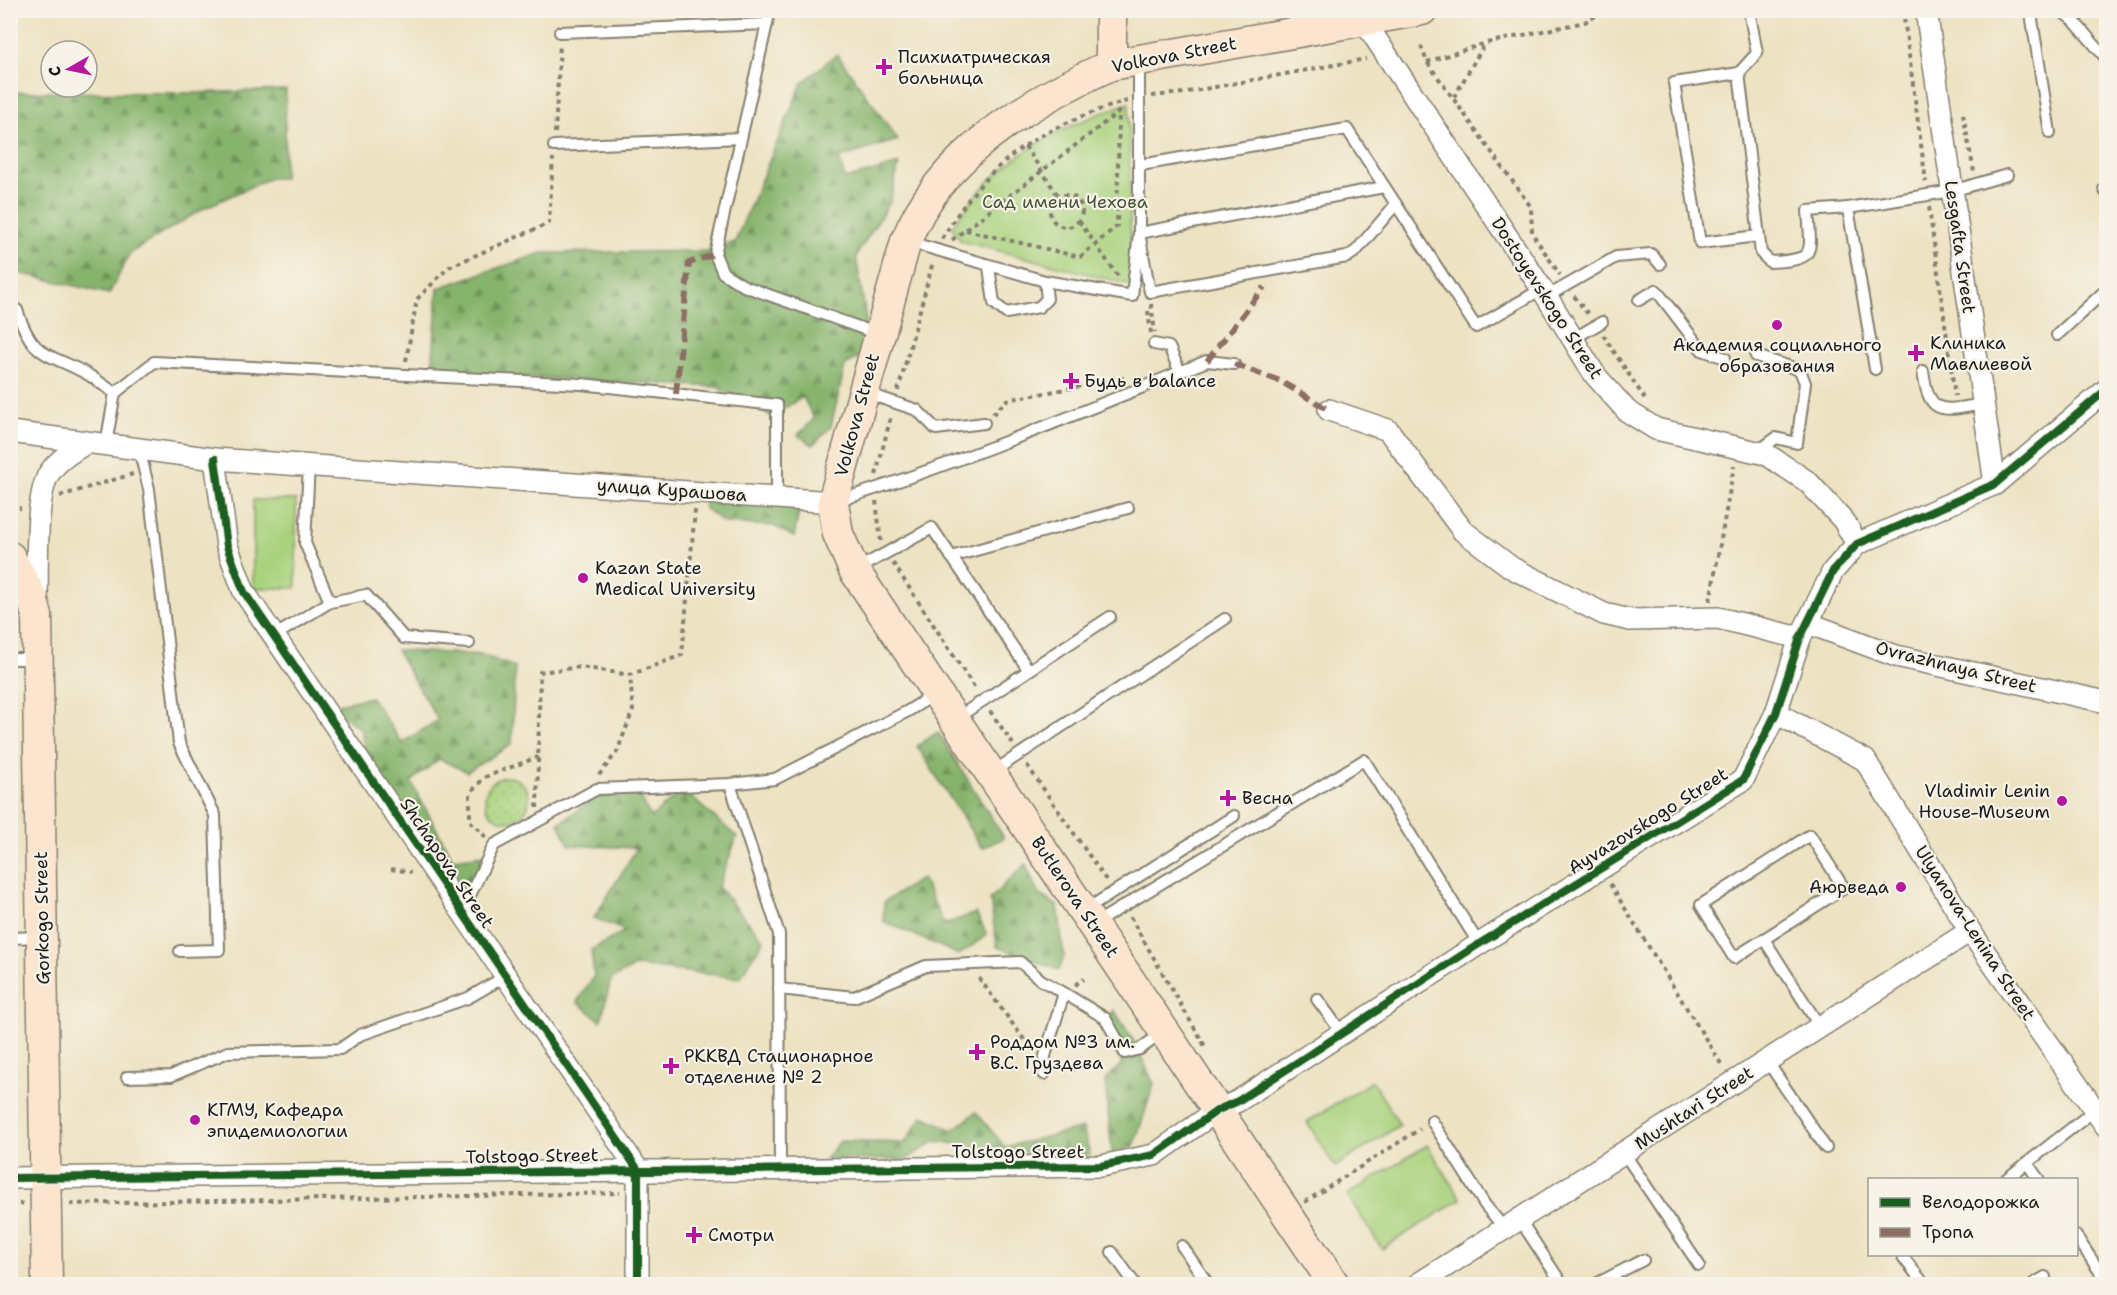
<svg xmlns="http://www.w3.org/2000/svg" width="2117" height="1295" font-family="'Shantell Sans',sans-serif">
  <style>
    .grass { fill: url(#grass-dots); stroke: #62774c; stroke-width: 1.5 }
    .forest { fill: url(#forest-firs); stroke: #516844; stroke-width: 1.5 }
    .park { fill: #a9d27d; stroke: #62774c; stroke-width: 1.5 }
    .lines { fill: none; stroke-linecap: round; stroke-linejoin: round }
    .lane-casing { stroke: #847f6f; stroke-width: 14 }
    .street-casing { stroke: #847f6f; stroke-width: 24 }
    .secondary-casing { stroke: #847f6f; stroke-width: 33 }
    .path { stroke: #847f6f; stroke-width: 4; stroke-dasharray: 4.5 4.5; stroke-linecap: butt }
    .lane { stroke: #fff; stroke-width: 10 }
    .street { stroke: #fff; stroke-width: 21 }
    .secondary { stroke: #fce5cf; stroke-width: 30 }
    .quiet { stroke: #8d6e63; stroke-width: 6; stroke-dasharray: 12 6; stroke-linecap: butt }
    .cycleway-casing { stroke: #f7f3e8; stroke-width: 11 }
    .cycleway { stroke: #1b5e20; stroke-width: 8 }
    .poi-dot { fill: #b5179e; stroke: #f7f3e8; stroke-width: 2 }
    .labels { text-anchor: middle; stroke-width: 4.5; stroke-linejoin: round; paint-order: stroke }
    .street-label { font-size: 18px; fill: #1c1c1c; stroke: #f7f3e8 }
    .poi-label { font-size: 18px; fill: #1c1c1c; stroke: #f7f3e8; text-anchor: start }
    .park-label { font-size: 18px; fill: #465339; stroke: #f7f3e8 }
  </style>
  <defs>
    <pattern id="grass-dots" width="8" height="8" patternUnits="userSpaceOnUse" patternTransform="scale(1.5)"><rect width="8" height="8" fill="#a9d27d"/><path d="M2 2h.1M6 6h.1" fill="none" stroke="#91b46b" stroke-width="1.8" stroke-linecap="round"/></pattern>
    <pattern id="forest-firs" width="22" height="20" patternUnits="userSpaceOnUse" patternTransform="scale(1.5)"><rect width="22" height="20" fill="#86b46c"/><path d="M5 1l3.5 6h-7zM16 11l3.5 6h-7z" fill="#6d9258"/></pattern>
  </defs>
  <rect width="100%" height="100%" fill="#f7f3e8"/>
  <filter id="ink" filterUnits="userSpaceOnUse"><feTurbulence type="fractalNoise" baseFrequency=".0167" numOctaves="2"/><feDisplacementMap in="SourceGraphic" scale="12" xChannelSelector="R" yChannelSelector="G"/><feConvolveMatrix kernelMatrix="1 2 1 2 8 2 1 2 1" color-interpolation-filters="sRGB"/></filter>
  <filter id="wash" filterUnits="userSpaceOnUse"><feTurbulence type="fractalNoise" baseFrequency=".008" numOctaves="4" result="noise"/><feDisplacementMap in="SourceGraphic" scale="24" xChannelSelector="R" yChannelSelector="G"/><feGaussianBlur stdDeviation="1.35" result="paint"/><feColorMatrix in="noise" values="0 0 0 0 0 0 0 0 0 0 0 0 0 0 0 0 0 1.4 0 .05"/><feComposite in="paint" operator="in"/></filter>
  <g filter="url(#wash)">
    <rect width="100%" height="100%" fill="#ede2c2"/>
    <circle class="grass" cx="507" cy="799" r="22"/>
    <g class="forest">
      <polygon points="837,54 898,140 839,158 845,179 899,164 890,202 856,256 871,351 845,365 831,427 813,445 798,435 814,419 803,397 771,416 717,387 432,372 438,288 542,253 707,251 735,242 802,83"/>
      <polygon points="286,90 284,178 270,178 204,208 130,253 109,294 11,271 11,92 189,93"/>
      <polygon points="709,487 757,491 799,511 794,537 774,526 724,523 704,508"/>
      <polygon points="396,650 482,655 515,667 512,744 467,772 439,759 411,782 453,859 485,855 461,904 369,776 361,729 329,706 371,697 402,743 438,720"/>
      <polygon points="938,732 1004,838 982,848 917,746"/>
      <polygon points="683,790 737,837 718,887 764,940 740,978 636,966 611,979 601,1021 577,1002 594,976 591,950 625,931 594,918 637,848 569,845 559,823 595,798 638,792 651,817"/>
      <polygon points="1026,864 1038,894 1058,906 1064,957 1059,970 997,947 990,899"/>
      <polygon points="922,878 944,924 976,913 987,935 959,955 883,921 884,902"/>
      <polygon points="1114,1010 1135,1043 1154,1084 1134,1146 1112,1153 1105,1080 1122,1064 1104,1027"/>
      <polygon points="976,1112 1005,1147 1083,1128 1090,1155 1058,1157 936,1141 905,1160 825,1159 840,1141 905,1143 923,1116 953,1130"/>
    </g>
    <g class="park">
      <path d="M1129 103 1131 285 961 241 952 227C997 158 1053 129 1129 103Z"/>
      <rect x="253" y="500" width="43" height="88"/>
      <polygon points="1372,1081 1400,1125 1335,1167 1307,1122"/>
      <polygon points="1427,1145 1461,1199 1382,1249 1347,1195"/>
    </g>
  </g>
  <g filter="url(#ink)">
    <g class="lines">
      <g class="lane-casing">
        <g id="lane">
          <polyline points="770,10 715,254 723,273 744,286 878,334"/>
          <path d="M1749 10 1757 53 1739 73 1761 253 1770 262C1817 260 1811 254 1808 211L1848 208"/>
          <polyline points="2043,10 2031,13 2050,133"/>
          <polyline points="2060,10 2073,20 2106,58"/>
          <polyline points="2073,20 2082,10"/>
          <polyline points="560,32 767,24"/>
          <polyline points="1739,73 1674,83 1700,243 1758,236"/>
          <polyline points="554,146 741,138"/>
          <polyline points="1141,165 1347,129 1476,327 1542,289"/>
          <polyline points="2104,189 2106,192"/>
          <polyline points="1139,233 1150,292 1347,257 1356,251 1396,204"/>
          <polyline points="1139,233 1384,187"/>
          <polyline points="909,242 1045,281 1047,299 1039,307 1006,313 994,303 989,267"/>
          <polyline points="1045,281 1132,296 1139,233 1139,62"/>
          <polyline points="1546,297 1616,257 1651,254 1660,264"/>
          <polyline points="1639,300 1656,290 1702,350 1725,358"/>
          <path d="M10 307 17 310C33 360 48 352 87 374 97 380 106 387 115 393"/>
          <polyline points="2057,335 2106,290"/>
          <polyline points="1573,339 1602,322"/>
          <polyline points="1154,344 1169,347 1180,372"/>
          <polyline points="1756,356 1800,370 1805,383 1797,443 1776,438 1757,452"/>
          <polyline points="1875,369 1848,208 1952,191 2007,175"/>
          <path d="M1923 371C1929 417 1942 411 1983 404"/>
          <polyline points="866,393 917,410 936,429 984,423"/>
          <polyline points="106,444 115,393 154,362 581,384 777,405 777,497"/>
          <polyline points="139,449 149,489 179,743 215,815 219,950 180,951"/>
          <path d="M837 501C963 462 1084 411 1207 361L1234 364"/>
          <polyline points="951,557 1128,508"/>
          <polyline points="857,569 932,528 1028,669"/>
          <polyline points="330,602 366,595 404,638 469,643"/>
          <polyline points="274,636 330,602 305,543 309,465"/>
          <polyline points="10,659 37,659"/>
          <polyline points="955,719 1110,617"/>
          <polyline points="991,773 1225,619"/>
          <polyline points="730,784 779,934 780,1169"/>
          <polyline points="1084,911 1234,816"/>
          <polyline points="462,912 494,845 597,789 730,784 775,779 908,711 935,694"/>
          <polyline points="1094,924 1364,760 1479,944"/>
          <polyline points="10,938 40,937"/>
          <polyline points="1764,939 1844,888 1810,835 1701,905 1734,958 1764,939 1820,1027"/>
          <polyline points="779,989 854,997 926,966 1020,962 1041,980 1064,993 1045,1056 1044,1074"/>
          <polyline points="1064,993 1105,1018 1125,1053 1140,1049 1162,1033"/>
          <polyline points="1317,999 1342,1033"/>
          <polyline points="1767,1061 1826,1148"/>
          <polyline points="127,1077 171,1076 228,1052 340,1049 360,1035 468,998 506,976"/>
          <polyline points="1432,1121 1485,1205 1505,1229"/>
          <polyline points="1624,1153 1699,1265"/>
          <polyline points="2027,1163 2039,1180"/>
          <polyline points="2005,1180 2095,1110"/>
          <polyline points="1520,1220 1562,1284"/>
          <polyline points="2076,1236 2106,1281"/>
          <polyline points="1182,1246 1208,1284"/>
          <polyline points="1112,1252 1135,1284"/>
          <polyline points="1906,1254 1903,1257 1924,1284"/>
          <polyline points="1596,1284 1643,1260"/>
          <polyline points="2033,1284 2045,1277"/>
        </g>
      </g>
      <g class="street-casing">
        <g id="street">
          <polyline points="1926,10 1995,484"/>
          <polyline points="1364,21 1542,289 1595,375 1627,411 1656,429 1766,454 1808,482 1844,521 1857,544"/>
          <polyline points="1329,410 1388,430 1463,531 1512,568 1604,614 1630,620 1718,618 1800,638"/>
          <polyline points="10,432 215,459 833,502"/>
          <polyline points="215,459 227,546 244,592 638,1170 638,1284"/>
          <path d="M37 604C38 572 34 495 50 472 59 459 73 451 86 443"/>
          <polyline points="1808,623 1896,656 2106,702"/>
          <polyline points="1776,713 1865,760 1970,931 2106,1126"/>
          <polyline points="10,1178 1101,1166 1154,1155 1218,1110 1238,1101 1479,944 1743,780 1776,713 1800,638 1833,571 1857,544 1995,484 2106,390"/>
          <polyline points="1418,1284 1970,931"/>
        </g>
      </g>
      <g class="secondary-casing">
        <g id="secondary">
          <polyline points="1111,65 1111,10"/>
          <polyline points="10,557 32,597 37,616 47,1284"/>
          <path d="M1334 1284 854 570 838 534 833 502 906 241C940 154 1029 102 1111 65L1422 10"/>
        </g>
      </g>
      <g class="path">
        <polyline points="1903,10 1926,182"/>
        <polyline points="1421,46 1427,62 1531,207 1532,233 1560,275"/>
        <polyline points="1427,62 1486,43 1585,22 1606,10"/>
        <polyline points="1152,96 1183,93 1366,59"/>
        <polyline points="1454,97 1485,43"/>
        <polyline points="1963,114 1974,172"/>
        <polyline points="555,133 560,44"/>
        <polyline points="1025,146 1059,197"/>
        <circle cx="1066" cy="211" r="16"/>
        <polyline points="1929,207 1955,396"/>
        <polyline points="1079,221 1120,279"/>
        <polyline points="966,230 1080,257 1117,226 1119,112"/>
        <path d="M942 239C989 159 1040 127 1127 101"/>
        <polyline points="952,240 1120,111"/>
        <polyline points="1574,296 1588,314"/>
        <polyline points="1151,304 1155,332"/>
        <polyline points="1148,311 1151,333"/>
        <polyline points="1603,335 1645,399"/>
        <polyline points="406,361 417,299 449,267 549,223 553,158"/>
        <polyline points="898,391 933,262"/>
        <polyline points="993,414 1007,400 1124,378"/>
        <polyline points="876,475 891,416"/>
        <polyline points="60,496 133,474"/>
        <polyline points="876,501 881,541"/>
        <polyline points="10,509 21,508"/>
        <polyline points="893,563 976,690"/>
        <polyline points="1710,601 1734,466"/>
        <polyline points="990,711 1013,744"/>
        <polyline points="1027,765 1106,880"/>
        <polyline points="599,775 617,752 633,710 630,675 682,655 695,510"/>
        <polyline points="537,808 540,672 581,667 630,675"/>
        <polyline points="486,837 470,821 470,793 485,777 538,757"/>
        <polyline points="391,869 411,872"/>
        <polyline points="1610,884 1723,1067"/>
        <polyline points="1130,917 1206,1048"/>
        <polyline points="979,978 1028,1045 1034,1049"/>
        <polyline points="1075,985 1084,979"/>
        <polyline points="1305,1202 1420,1129"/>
        <polyline points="10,1203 23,1204"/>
        <polyline points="70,1204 620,1193"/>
      </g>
      <use href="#lane" class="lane"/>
      <use href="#street" class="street"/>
      <use href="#secondary" class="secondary"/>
      <g class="quiet">
        <polyline points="1207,361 1264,287"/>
        <polyline points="1234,364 1280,381 1329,410"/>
        <polyline points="676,394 689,263 715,254"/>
      </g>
      <g class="cycleway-casing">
        <g id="cycleway">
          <polyline points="215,459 227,546 244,592 638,1170 638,1284"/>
          <polyline points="10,1178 1101,1166 1154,1155 1218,1110 1238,1101 1479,944 1743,780 1776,713 1800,638 1833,571 1857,544 1995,484 2106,390"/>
        </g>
      </g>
      <use href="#cycleway" class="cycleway"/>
    </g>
  </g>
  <g class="poi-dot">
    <path d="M881 58h6v6h6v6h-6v6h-6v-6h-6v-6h6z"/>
    <circle cx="1777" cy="325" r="6"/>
    <path d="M1913 344h6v6h6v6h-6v6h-6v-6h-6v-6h6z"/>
    <path d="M1068 372h6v6h6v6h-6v6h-6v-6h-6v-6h6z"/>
    <circle cx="583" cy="578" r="6"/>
    <path d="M1225 789h6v6h6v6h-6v6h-6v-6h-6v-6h6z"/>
    <circle cx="2062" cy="801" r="6"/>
    <circle cx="1901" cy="887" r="6"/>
    <path d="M974 1043h6v6h6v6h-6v6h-6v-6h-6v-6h6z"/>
    <path d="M668 1057h6v6h6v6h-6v6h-6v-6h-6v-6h6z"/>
    <circle cx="195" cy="1120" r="6"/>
    <path d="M691 1226h6v6h6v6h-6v6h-6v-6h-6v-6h6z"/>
  </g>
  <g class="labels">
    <g class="street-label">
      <text transform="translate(1174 55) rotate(-11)" y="6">Volkova Street</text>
      <text transform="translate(1960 247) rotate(82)" y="6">Lesgafta Street</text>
      <text transform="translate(1547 298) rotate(57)" y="6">Dostoyevskogo Street</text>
      <text transform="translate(857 415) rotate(-75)" y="6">Volkova Street</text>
      <text transform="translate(672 490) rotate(4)" y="6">улица Курашова</text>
      <text transform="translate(1956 667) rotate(14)" y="6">Ovrazhnaya Street</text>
      <text transform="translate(1648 821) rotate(-32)" y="6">Ayvazovskogo Street</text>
      <text transform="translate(447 863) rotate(56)" y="6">Shchapova Street</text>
      <text transform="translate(1075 897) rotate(56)" y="6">Butlerova Street</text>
      <text transform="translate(42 918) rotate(-91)" y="6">Gorkogo Street</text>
      <text transform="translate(1975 933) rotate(57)" y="6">Ulyanova-Lenina Street</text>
      <text transform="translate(1694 1108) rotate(-33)" y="6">Mushtari Street</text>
      <text x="1018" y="1158">Tolstogo Street</text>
      <text transform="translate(532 1156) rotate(-1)" y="6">Tolstogo Street</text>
    </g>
    <g class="poi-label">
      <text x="898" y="63">Психиатрическая<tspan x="898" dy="21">больница</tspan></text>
      <text x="1930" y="349">Клиника<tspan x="1930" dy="21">Мавлиевой</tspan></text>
      <text x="1777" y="351" text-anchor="middle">Академия социального<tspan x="1777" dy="21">образования</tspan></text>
      <text x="1084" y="387">Будь в balance</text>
      <text x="595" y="574">Kazan State<tspan x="595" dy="21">Medical University</tspan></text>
      <text x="2050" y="797" text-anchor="end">Vladimir Lenin<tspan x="2050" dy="21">House-Museum</tspan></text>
      <text x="1242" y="804">Весна</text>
      <text x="1889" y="893" text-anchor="end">Аюрведа</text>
      <text x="990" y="1048">Роддом №3 им.<tspan x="990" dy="21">В.С. Груздева</tspan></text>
      <text x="684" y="1062">РККВД Стационарное<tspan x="684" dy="21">отделение № 2</tspan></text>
      <text x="207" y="1116">КГМУ, Кафедра<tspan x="207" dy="21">эпидемиологии</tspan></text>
      <text x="708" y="1241">Смотри</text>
    </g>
    <g class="park-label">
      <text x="1065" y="208">Сад имени Чехова</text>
    </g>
  </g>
  <rect width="2117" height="1295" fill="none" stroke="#f7f3e8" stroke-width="36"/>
  <rect x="1868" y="1178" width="210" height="78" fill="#f7f3e8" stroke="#9f9d96" stroke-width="1.5"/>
  <rect x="1880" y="1198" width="30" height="9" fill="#1b5e20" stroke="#9f9d96" stroke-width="1.5"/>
  <text x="1922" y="1208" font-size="18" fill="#1c1c1c">Велодорожка</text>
  <rect x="1880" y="1228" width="30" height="9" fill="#8d6e63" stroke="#9f9d96" stroke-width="1.5"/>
  <text x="1922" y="1238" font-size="18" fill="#1c1c1c">Тропа</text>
  <g transform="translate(69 69) rotate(261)"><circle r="28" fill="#f7f3e8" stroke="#9f9d96" stroke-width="1.5"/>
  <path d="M0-4.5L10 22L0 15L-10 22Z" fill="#b5179e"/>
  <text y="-9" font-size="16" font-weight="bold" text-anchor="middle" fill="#1c1c1c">С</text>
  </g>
</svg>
